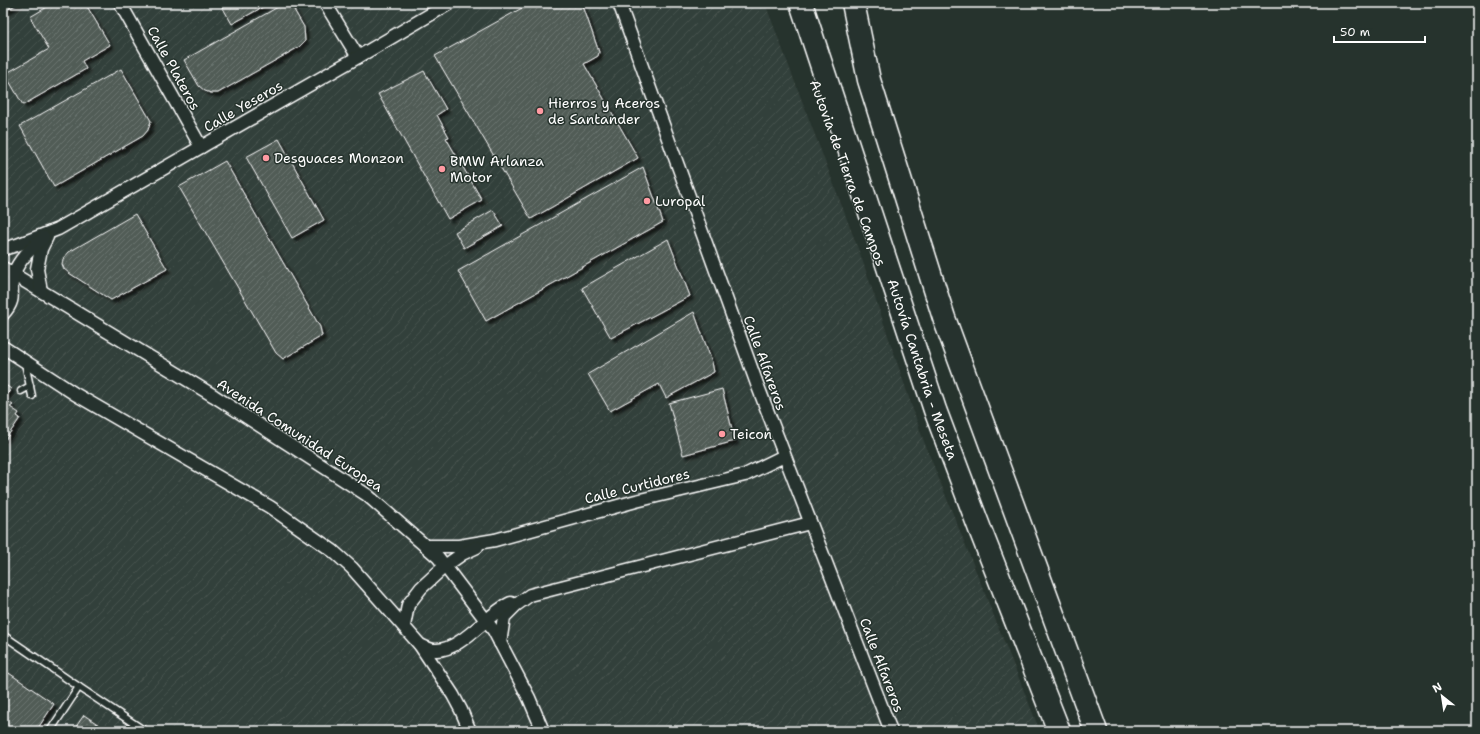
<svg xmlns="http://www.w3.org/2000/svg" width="1480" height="734" font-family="'Shantell Sans',sans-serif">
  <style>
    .industrial { fill: url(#industrial-furrows) }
    .building { fill: url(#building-hatch); stroke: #fff; filter: url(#shadow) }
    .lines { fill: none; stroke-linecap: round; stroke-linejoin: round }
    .service-casing { stroke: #fff; stroke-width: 9 }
    .minor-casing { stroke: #fff; stroke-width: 15 }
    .motorway-casing { stroke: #fff; stroke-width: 25 }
    .service { stroke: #26332d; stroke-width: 6 }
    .minor { stroke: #26332d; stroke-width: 12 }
    .motorway { stroke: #26332d; stroke-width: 22 }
    .poi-dot { fill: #ff9aa2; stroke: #26332d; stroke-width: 1.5 }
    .labels { text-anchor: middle; stroke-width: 3; stroke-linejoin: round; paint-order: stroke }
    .street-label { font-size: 14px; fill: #fff; stroke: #26332d }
    .poi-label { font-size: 14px; fill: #fff; stroke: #26332d; text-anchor: start }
  </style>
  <defs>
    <pattern id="industrial-furrows" width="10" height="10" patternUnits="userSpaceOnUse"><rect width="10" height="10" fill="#333f3a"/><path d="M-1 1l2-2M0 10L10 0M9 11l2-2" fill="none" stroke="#47524e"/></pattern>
    <pattern id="building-hatch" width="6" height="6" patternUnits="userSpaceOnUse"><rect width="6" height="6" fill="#515c57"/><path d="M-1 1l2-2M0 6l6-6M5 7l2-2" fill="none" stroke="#6b7470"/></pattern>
    <filter id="shadow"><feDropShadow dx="3.5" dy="3.5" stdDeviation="1" flood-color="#0009"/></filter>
  </defs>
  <rect width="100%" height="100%" fill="#26332d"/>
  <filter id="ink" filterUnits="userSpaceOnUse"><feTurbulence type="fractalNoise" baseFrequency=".025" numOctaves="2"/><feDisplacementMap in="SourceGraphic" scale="8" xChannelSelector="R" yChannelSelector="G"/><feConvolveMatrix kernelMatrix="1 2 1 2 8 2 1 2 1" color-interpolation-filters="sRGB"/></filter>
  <g filter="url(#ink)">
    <polygon class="industrial" points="3,3 765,3 862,259 923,439 1040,731 3,731"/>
    <g class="building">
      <polygon points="3,3 19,3 3,12"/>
      <polygon points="54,3 85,3 110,45 82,61 86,69 23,105 5,74 49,49 30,17"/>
      <polygon points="220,3 270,3 232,24"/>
      <polygon points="285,3 290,3 304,27 305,41 299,47 218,93 211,93 205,91 199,86 184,60"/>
      <polygon points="531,3 582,3 599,52 598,56 584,64 638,158 531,219 435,56"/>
      <polygon points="121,69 151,121 148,130 143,136 54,187 20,126"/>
      <polygon points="424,71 446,109 437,115 449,137 446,138 482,200 448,219 378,94"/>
      <polygon points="279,139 324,220 292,238 246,157"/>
      <polygon points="225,161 320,327 322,336 283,359 276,353 179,187"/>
      <polygon points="643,167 663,222 486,321 458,271"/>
      <polygon points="493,210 503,226 464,248 455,232"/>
      <polygon points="135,214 167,269 111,300 69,273 64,269 62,264 63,259 69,252"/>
      <polygon points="668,239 690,296 611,338 582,288"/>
      <polygon points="694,312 712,362 714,372 666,398 659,384 610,411 588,374"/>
      <polygon points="3,383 11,389 4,399 13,405 10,407 19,413 17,416 20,418 5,440 3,438"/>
      <polygon points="722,389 735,441 683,455 669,403"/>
      <polygon points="3,669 54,704 36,731 3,731"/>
      <polygon points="84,715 108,731 73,731"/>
    </g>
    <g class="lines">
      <g class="service-casing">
        <g id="service">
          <polyline points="25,363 32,396"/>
          <polyline points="21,391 30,386"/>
          <polyline points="3,635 79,687"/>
          <polyline points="50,731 79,687 145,731"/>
        </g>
      </g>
      <g class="minor-casing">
        <g id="minor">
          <polyline points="120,3 201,147"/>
          <polyline points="325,3 358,57"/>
          <polyline points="619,3 757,384 891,731"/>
          <polyline points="3,249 17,245 58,229 358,57 450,3"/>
          <polyline points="3,268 214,396 367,495 438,557 494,631 529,698 543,731"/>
          <polyline points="41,291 37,269 41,249 47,237"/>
          <path d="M3 314C19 297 7 290 14 273 20 258 32 248 44 237"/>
          <polyline points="3,347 75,394 270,507 333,551 352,568 420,645 453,695 461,710 470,731"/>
          <polyline points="425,546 459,546 495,540 636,501 745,475 784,456"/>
          <polyline points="404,626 408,605 421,588 445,566 462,554 477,547"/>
          <polyline points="500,643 504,617 516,605 530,595 810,523"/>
          <path d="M420 645C425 647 430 650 435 650 460 652 488 613 511 603"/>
        </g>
      </g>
      <g class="motorway-casing">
        <g id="motorway">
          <path id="s1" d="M801 3 935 410 981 532 1059 731"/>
          <polyline points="853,3 869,80 944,318 1096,731"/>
        </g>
      </g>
      <use href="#service" class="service"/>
      <use href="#minor" class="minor"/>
      <use href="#motorway" class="motorway"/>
    </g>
  </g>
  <g class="poi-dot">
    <circle cx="540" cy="111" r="4"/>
    <circle cx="266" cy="158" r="4"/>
    <circle cx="442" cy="169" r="4"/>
    <circle cx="647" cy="201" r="4"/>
    <circle cx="722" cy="434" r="4"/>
  </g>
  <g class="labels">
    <g class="street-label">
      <text transform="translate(174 68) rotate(61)" y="5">Calle Plateros</text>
      <text transform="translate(243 106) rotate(-30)" y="5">Calle Yeseros</text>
      <text transform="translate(848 173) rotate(70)" y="5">Autovia de Tierra de Campos</text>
      <text transform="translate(765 363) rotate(70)" y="5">Calle Alfareros</text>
      <text dy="5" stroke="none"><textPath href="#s1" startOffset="386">Autovía Cantabria - Meseta</textPath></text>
      <text transform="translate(300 435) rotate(33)" y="5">Avenida Comunidad Europea</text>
      <text transform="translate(637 486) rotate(-14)" y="5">Calle Curtidores</text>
      <text transform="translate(882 665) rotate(69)" y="5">Calle Alfareros</text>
    </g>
    <g class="poi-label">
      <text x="548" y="108">Hierros y Aceros<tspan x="548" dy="16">de Santander</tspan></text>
      <text x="274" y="163">Desguaces Monzon</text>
      <text x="450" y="166">BMW Arlanza<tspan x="450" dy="16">Motor</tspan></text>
      <text x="655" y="206">Luropal</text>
      <text x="730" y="439">Teicon</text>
    </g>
  </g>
  <rect width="1480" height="734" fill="none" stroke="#26332d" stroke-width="16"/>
  <rect x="8" y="8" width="1464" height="718" fill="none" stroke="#fff" stroke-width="1.5" filter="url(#ink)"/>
  <g transform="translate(1442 696) rotate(330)" stroke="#26332d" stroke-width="3" paint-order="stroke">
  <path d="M0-3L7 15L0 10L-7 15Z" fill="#ffffff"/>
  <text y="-6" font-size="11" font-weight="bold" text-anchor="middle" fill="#ffffff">N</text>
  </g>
  <path d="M1334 36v6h91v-6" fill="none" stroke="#ffffff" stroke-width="2"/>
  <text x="1340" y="36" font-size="12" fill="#ffffff" stroke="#26332d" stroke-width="3" paint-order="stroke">50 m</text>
</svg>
